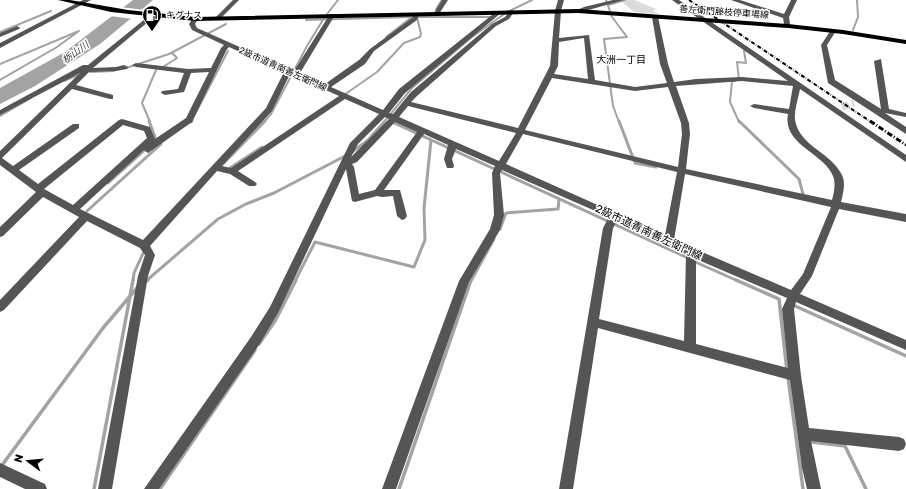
<svg xmlns="http://www.w3.org/2000/svg" width="906" height="489" font-family="Rubik,'Noto Sans JP',sans-serif">
  <style>
    .green { fill: #dcdcdc }
    .water { fill: #a3a3a3 }
    .pier { fill: #fff }
    .lines { fill: none; stroke-linecap: round; stroke-linejoin: round }
    .stream-far2 { stroke: #a3a3a3; stroke-width: 2 }
    .stream-far1 { stroke: #a3a3a3; stroke-width: 3 }
    .stream { stroke: #a3a3a3; stroke-width: 3.5 }
    .minor-tunnel { stroke: #d9d9d9; stroke-width: 7; stroke-dasharray: 7 3.5; stroke-linecap: butt }
    .minor { fill: #555; fill-rule: evenodd }
    .major { fill: #000; fill-rule: evenodd }
    .rail-far1 { stroke: #000; stroke-width: 2; stroke-dasharray: 4 1.5 0.5 1.5; stroke-linecap: butt }
    .rail { stroke: #000; stroke-width: 3; stroke-dasharray: 5.5 2 1 2; stroke-linecap: butt }
    .labels { text-anchor: middle; stroke-width: 3; stroke-linejoin: round; paint-order: stroke }
    .far-street-label { font-size: 9px; fill: #000; stroke: #fff }
    .far-poi-label { font-size: 9px; fill: #000; stroke: #fff; text-anchor: start }
    .far-water-label { font-size: 10px; font-style: italic; fill: #444; stroke: #fff }
    .far-neighbourhood-label { font-size: 10px; fill: #000; stroke: #fff }
    .street-label { font-size: 11px; fill: #000; stroke: #fff }
  </style>
  <rect width="100%" height="100%" fill="#fff"/>
  <polygon class="green" points="627,0 634,0 656,9 653,11 659,14 634,12 622,2"/>
  <polygon class="water" points="133,0 153,0 100,44 35,86 0,104 0,88 65,52"/>
  <polygon class="pier" points="121,7 144,10 133,19 110,16"/>
  <g class="lines">
    <g class="stream-far2">
      <polyline points="606,0 612,17 627,37 604,39 613,106 619,122"/>
      <polyline points="608,5 625,0"/>
      <polyline points="436,9 442,0"/>
      <polyline points="306,20 412,17"/>
      <polyline points="853,30 858,17 857,0"/>
      <polyline points="0,32 51,11"/>
      <polyline points="386,37 412,17 494,17"/>
      <polyline points="0,64 79,31 57,47 0,80"/>
      <polyline points="163,67 177,58 172,53"/>
      <polyline points="126,68 169,54 226,24"/>
      <polyline points="90,72 114,71"/>
      <polyline points="739,80 737,62 746,63 744,51"/>
      <polyline points="64,81 78,75"/>
      <polyline points="735,81 732,81 730,102 739,122"/>
      <polyline points="344,95 377,72 404,43 420,37 421,34 417,17"/>
      <polyline points="0,116 31,98"/>
      <polyline points="150,122 142,103 156,70"/>
      <polyline points="191,122 228,51"/>
      <polyline points="264,122 271,114 307,46 324,18 338,0"/>
      <polyline points="384,122 412,88 472,37 507,12 532,0"/>
    </g>
    <g class="stream-far1">
      <polyline points="149,121 156,140"/>
      <polyline points="619,121 635,163 656,167"/>
      <polyline points="739,121 799,179 803,194"/>
      <polyline points="191,122 192,121"/>
      <polyline points="392,122 688,258"/>
      <polyline points="352,152 368,140 385,121"/>
      <polyline points="223,164 265,121"/>
      <polyline points="230,168 262,147"/>
      <polyline points="108,183 147,148"/>
      <polyline points="87,211 161,144"/>
      <polyline points="500,229 506,213 558,209 559,200"/>
      <polyline points="693,261 738,281"/>
      <polyline points="133,281 134,273 145,249"/>
      <polyline points="146,281 218,219 246,204 274,193 345,156"/>
      <polyline points="295,281 315,242 414,267 425,240 424,208 431,140"/>
      <polyline points="471,281 494,239"/>
    </g>
    <g class="stream">
      <polyline points="736,280 779,299 787,371"/>
      <polyline points="145,282 148,280"/>
      <polyline points="793,305 906,356"/>
      <polyline points="259,344 275,321 296,280"/>
      <polyline points="788,377 803,489"/>
      <polyline points="812,442 845,446 866,489"/>
      <polyline points="0,468 103,328 137,288"/>
      <polyline points="94,489 133,280"/>
      <polyline points="160,489 255,350"/>
      <polyline points="399,489 471,280"/>
    </g>
    <polyline class="minor-tunnel" points="842,107 854,103"/>
    <g class="minor">
      <polygon points="83,0 91,0 0,48 0,43"/>
      <polygon points="233,0 239,0 219,20 215,20 215,18"/>
      <polygon points="442,0 448,0 439,14 435,14 434,13"/>
      <path d="M558 0H564L561 11 559 38 589 35 595 80 635 87 667 83 660 64 652 17 655 15 658 17 668 64 674 82 696 79 742 77 788 81 672 0H679L906 155V162L800 89C798 99 794 111 795 120 800 147 831 152 842 175 846 183 843 194 841 202L906 214V222L839 209 812 276 800 294 906 340V350L796 302 794 309 801 376 809 428 899 437 904 439 906 444 904 449 899 451 811 441 821 489H807L802 468 790 380 598 328 573 489H559L603 228 609 217 502 170 500 173 504 215 500 230 469 282 396 489H382L459 281 490 229 494 215 492 173 495 166 456 149 452 159 454 166 453 168H447L444 159 448 145 424 134 384 190H400L407 216 405 219 402 220 397 216 393 196 382 197 377 196 355 202 352 201 346 169 278 313 259 345 159 489H144L251 337 270 307 350 143 379 114 345 99 238 171 255 182 257 184 255 186H249L230 174 217 171 150 246 155 255 148 276 112 489H98L138 276 145 255 140 248 87 221 4 310 0 312V300L79 217 43 197 3 236 0 237V227L36 192 0 165V151L80 73 0 115V110L83 65H88L150 15 155 16 93 68 116 67 124 65 128 67 127 69 116 71 89 72 76 85 113 95V99H110L72 89 2 158 13 166 73 124H79V128L19 170 38 184 119 120 122 119 150 127 155 139 186 118 209 72 191 73 184 92 165 95 161 93 162 91 178 89 184 73 136 67 132 65 136 63 188 69 211 68 221 48 224 45 192 30 189 24 193 18 198 19 195 24 197 28 294 71 330 14H334L335 15 300 73 325 84 359 60 370 49 412 18 415 13H419L417 20 374 51 365 64 331 87 383 110 399 89 497 11H501V13L405 93 389 113 393 114 411 92 492 24 505 17 511 10 514 12 509 19 496 26 417 96 411 102 518 128 550 66 555 11ZM584 38 588 79 554 74 558 66 559 42ZM229 47 284 72 266 108 143 240 80 209 144 150 148 153 192 122 227 49ZM290 74 339 96 231 168 222 166 272 111ZM552 78 635 91 668 87 681 123 682 134 678 167 525 130ZM742 81 793 86 789 109 754 104 750 106 754 108 788 114C782 145 824 153 833 176 836 183 834 193 832 200L686 169 690 134 689 123 676 86ZM408 106 516 133 499 161 399 117ZM385 117 389 119 351 157 358 144ZM395 122 417 132 375 190 359 194 354 167 352 164 357 162ZM123 125 144 131 147 138 73 205 44 189ZM523 134 677 172 665 235 506 164ZM685 174 831 207 803 274 791 290 674 240ZM617 221 686 254 684 341 599 319 613 228ZM696 259 787 298 782 309 788 368 696 344Z"/>
      <polygon points="613,0 624,0 578,13 575,11 584,7"/>
      <polygon points="731,0 740,0 784,14 791,0 797,0 789,17 790,24 787,26 784,24 783,18"/>
      <polygon points="17,26 20,28 19,29 0,37 0,33"/>
      <polygon points="831,30 836,31 827,45 835,80 881,109 874,61 881,59 889,109 906,113 906,117 885,113 906,127 906,134 828,83 821,45"/>
      <polygon points="0,463 45,484 47,489 25,489 0,477"/>
    </g>
    <polygon class="major" points="58,0 70,0 128,10 195,17 578,9 788,24 843,30 906,40 906,44 843,34 788,28 578,13 195,21 111,12"/>
    <polyline class="rail-far1" points="689,0 871,122"/>
    <polyline class="rail" points="870,121 906,145"/>
  </g>
  <defs>
    <g id="fuel-pin" transform="scale(1)"><path d="M0 17L-7.5 6A9.5 9.5 0 1 1 7.5 6Z" fill="#000" stroke="#fff"/><path d="M-5.5-6h7V0h2V4h1.3V-2.5L3-4.5l.8-.8L6-3V5H2.5V1h-1V6h-7ZM-4.2-4.7v3.2H.2V-4.7Z" fill="#fff"/></g>
  </defs>
  <g fill-rule="evenodd">
    <use href="#fuel-pin" x="152" y="15"/>
  </g>
  <g class="labels">
    <g class="far-street-label">
      <text transform="translate(724 12) rotate(4)" y="3">善左衛門藤枝停車場線</text>
      <text transform="translate(283 69) rotate(24)" y="3">2級市道青南善左衛門線</text>
    </g>
    <g class="far-poi-label">
      <text x="166" y="18">キグナス</text>
    </g>
    <g class="far-water-label">
      <text transform="translate(75 52) rotate(-36)" y="4">栃山川</text>
    </g>
    <g class="far-neighbourhood-label">
      <text x="621" y="63">大洲一丁目</text>
    </g>
    <g class="street-label">
      <text transform="translate(649 232) rotate(25)" y="4">2級市道青南善左衛門線</text>
    </g>
  </g>
  <g transform="translate(28 461) rotate(286)" stroke="#ffffff" stroke-width="3" paint-order="stroke">
  <path d="M0-3L7 15L0 10L-7 15Z" fill="#000000"/>
  <text y="-6" font-size="11" font-weight="bold" text-anchor="middle" fill="#000000">N</text>
  </g>
</svg>
